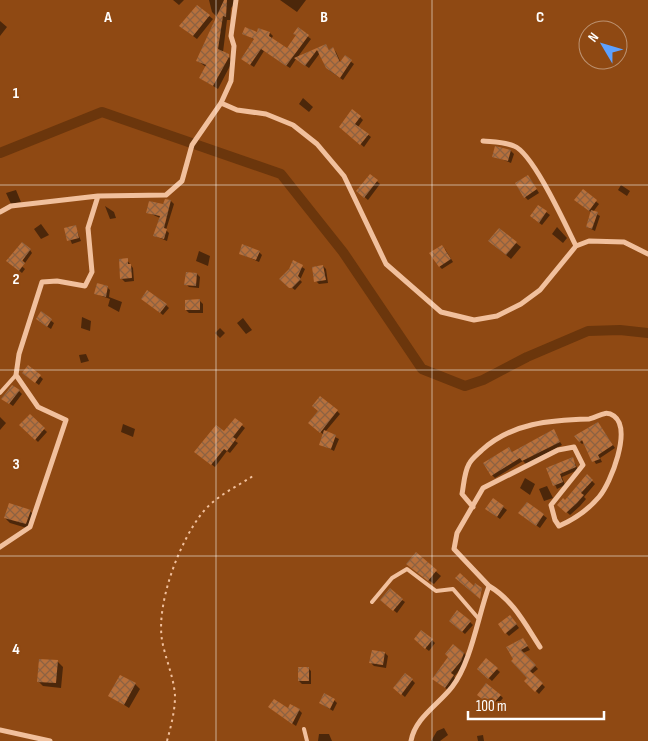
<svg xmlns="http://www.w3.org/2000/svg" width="648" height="741" font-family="'Sofia Sans Condensed',sans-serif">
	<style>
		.shadow { fill: #0007 }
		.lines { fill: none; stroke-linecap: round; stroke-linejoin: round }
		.canal { stroke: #6b360c; stroke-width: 10 }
		.building { fill: url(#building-cross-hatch) }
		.path { stroke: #f1c09d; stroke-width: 2; stroke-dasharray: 2.5 4; stroke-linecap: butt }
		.service { stroke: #f1c09d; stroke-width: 4 }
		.minor { stroke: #f1c09d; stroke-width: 5 }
		.grid { fill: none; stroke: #fff; stroke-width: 1; stroke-opacity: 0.55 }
		.grid-label { font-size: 16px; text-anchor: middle; font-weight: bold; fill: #fff; stroke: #8f4913; stroke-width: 4; stroke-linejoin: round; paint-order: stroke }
	</style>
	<defs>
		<pattern id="building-cross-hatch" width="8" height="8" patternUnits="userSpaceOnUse" patternTransform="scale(1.25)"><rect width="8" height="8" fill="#b8703b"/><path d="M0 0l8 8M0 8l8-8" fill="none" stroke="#8d6242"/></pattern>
	</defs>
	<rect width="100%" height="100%" fill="#8f4913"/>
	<path class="shadow" d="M173,0H184L179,5Z
		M209,0H236V2L231,8L230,20H227L223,52L228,55L232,62L218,89L200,78L206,67L198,61L217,17L212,12Z
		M280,0H306L297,12Z
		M209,16L213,19L197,39L185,30Z
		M0,21L7,27L0,36Z
		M298,29L311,39L297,58L325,45L330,51L333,49L336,52L341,63L345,57L354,64L343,80L330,71L320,53L309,68L296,59L290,68L264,51L254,67L246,62L255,40L244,34L270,33L273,36L271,39L287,49L297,36Z
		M303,98L313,107L309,112L299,104Z
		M360,117L363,120L358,127L371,137L364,147L343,129Z
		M496,148L511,151L514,154L511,163L494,156Z
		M371,176L380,184L368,200L361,194Z
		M531,180L539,193L528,200L525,197Z
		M621,185L630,191L627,196L618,190Z
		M16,190L21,202L11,204L6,193Z
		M583,191L599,204L593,212L600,216L595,231L587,227L592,213L579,203Z
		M171,201L174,204L166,230L169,233L167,241L155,236L160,218L147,212Z
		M105,206L114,212L116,218L110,219Z
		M538,206L550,215L542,225L534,219Z
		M41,224L49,235L41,239L34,229Z
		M75,226L81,241L72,244L66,229Z
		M557,227L567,238L563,243L552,234Z
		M516,243L521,247L511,259L495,246Z
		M445,249L453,262L442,269L439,266Z
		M30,250L32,253L25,263L16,252Z
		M199,251L210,256L208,266L196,261Z
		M259,252L262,255L259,262L240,253Z
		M11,257L25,269L22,273L10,263Z
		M127,260L133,268L134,281L125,282L122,279Z
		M294,262L305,269L300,280L302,282L295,290L283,281Z
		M323,266L326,269L328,283L319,284L316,281Z
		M197,274L200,277L199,288L189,287L186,284Z
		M107,287L110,290L109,297L122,302L119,312L108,306L110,299L96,294Z
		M145,301L166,305L169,308L163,315Z
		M200,301L203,304V313H189L186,310Z
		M41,313L54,323L51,329L40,322Z
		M82,317L91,321L90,331L81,328Z
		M243,318L252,330L246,334L237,323Z
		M220,328L225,333L220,338L215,333Z
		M86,354L89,361L81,363L79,355Z
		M29,367L43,379L39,385L27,376Z
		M19,391L22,394L13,406L6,401Z
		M337,411L340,414L325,432L339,439L334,451L321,444L324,435L310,423Z
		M30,416L47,432L38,442L21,425Z
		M0,417L6,423L0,430Z
		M235,420L245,428L235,441L238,443L230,453L227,451L215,467L199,455L225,433Z
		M123,424L135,429L133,437L121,432Z
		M600,426L615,448L600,458L602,462L596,464L584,443L582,444L580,442Z
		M553,431L562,445L526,464L523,461L495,478L492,475L509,449L513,453Z
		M573,459L578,470L562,477L565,485L557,489L547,468Z
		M587,476L595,484L584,497L586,499L580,506L570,515L559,505L565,502Z
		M525,478L535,484L530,495L520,488Z
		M547,486L553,498L544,501L539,489Z
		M493,500L507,510L500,519L490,512Z
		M527,503L547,518L540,528L523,516Z
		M30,511L35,516L30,529L10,523L5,518Z
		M416,554L441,576L434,584L413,569Z
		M402,600L405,602L397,613L385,603Z
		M513,620L519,628L509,636L506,633Z
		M470,622L473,625L465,634L453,624Z
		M523,639L530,650L523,653L538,669L532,674L545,687L539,694L526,681L529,678L513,661Z
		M432,640L435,643L429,651L418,642Z
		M385,653L388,656L386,668L374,666L371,663Z
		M464,653L467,657L464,664L454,677L456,679L448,690L433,679L450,657Z
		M40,660L58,662L63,667L61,688L43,686L38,681Z
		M486,660L500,672L492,681L479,669Z
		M308,668L311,671V684H302L299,681Z
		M412,680L415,683L405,697L398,691Z
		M135,684L140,689L129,708L110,696Z
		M500,695L503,698L495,708L481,697Z
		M334,700L337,703L333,711L320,703Z
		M273,710H299L302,713L296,726Z
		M444,728L448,735L440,741H431L437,731Z
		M319,734H329L332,741H318Z
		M483,735L484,741H478L477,736Z"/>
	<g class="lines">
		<path class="canal" d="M0,153L102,112L281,174L343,252L422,369L465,386L483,380L527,357L588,331L620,330L648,333"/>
	</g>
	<path class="building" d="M224,0H227L226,17L223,16L218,49L229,54V57L213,86L199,78L206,65L196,61Z
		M197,5L210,15L193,36L179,26Z
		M245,27L257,32L258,28L270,32L269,36L287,48L296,35L293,34L298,27L309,35L286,66L261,49L250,65L241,59L254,39L242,34Z
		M326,44L329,50L333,47L340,62L345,55L352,60L340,78L326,68L317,50L305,66L294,58Z
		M352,109L361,116L355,124L369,134L360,145L339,127Z
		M495,146L511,150L508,161L492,157Z
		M370,174L378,180L364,198L356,191Z
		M528,175L537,189L524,198L515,183Z
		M583,189L597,200L589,211L574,200Z
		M165,199L171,200L164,228L167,229L164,239L153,236L160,216L146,213L149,201L163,204Z
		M538,205L547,211L539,223L530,216Z
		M591,210L598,212L592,229L586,227Z
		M76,225L79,238L67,241L64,228Z
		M499,228L517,242L506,255L488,241Z
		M22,242L31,249L22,261L25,263L19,271L6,261Z
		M242,244L260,251L256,260L239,254Z
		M442,245L451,259L439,267L429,253Z
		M128,258V264H131L132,278L120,279L119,259Z
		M293,260L303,265L298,276L301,279L292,288H289L279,279L289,269Z
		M323,265L326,280L314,282L312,267Z
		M186,272L197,273L196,286L184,285Z
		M97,283L108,286L106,297L94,294Z
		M147,290L167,304L160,313L141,299Z
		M200,299V310H185V300Z
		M41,311L52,319L47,327L36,319Z
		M28,365L41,375L35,383L22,373Z
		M12,385L20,390L9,404L1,399Z
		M320,396L338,410L320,433L308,423L318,411L312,406Z
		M30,414L45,428L35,440L19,425Z
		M235,418L243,424L233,437L236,439L227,451L224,449L211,465L194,452L216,425L224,431Z
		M598,422L613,445L598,455L600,459L592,462L582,440L579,442L574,436Z
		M554,429L560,442L522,461L520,458L491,476L483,463L509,447L512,452Z
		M324,430L336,435L331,449L319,445Z
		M573,457L576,467L560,474L563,482L553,486L546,468Z
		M587,474L593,480L581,493L584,495L577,503L566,513L557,505L563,498L565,500Z
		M493,498L504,506L497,517L485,509Z
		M527,502L544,514L536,526L518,513Z
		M9,503L31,510L26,524L4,518Z
		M416,552L437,570L428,581L406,564Z
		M460,573L474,586L475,583L482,588L480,599L455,578Z
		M390,588L403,599L393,611L380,600Z
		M457,610L471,621L462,632L449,621Z
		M510,615L517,624L505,634L498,624Z
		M421,630L433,639L425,649L414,639Z
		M523,638L528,646L521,650L536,665L530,671L543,683L535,692L524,681L527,678L511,661L513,659L506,647Z
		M453,644L464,653L461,661L451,673L454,675L445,688L432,679L448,657L445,654Z
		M372,650L385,652L383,665L369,663Z
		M486,658L498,668L488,679L477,669Z
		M39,659L58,660L56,683L37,682Z
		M298,667H309V681H298Z
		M405,673L413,679L401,695L393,688Z
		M120,675L136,683L124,705L108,696Z
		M486,683L501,695L491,706L477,695Z
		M324,693L335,699L330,709L319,703Z
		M274,699L288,708L290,704L300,709L292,724L268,707Z"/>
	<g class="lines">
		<path class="path" d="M167,741C171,726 175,711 175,696C174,677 165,658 162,640C156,603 180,540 203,512C216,496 236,487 253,476"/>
		<path class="service" d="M0,393L16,375
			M372,602L392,578L407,569L436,591L453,589L478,618
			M304,729L307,741"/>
		<path class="minor" d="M221,103L237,110L266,114L293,125L317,144L344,176L386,264L441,312L474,320L497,316L521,304L540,290L576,246L589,241L624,242L648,254
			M483,141C492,142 505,142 514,146C533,153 566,226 576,246
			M0,212L11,206L98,196
			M0,547L30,527L66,420L38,407L16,375L19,354L42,282L57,281L85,286L92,272L88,228L98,196L166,195L182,181L192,145L221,103L231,81L234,46L231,36L236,0
			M489,586C513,600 525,624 540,647
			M0,730L50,741
			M411,741C415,718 438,705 452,687C471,663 478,616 489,586L454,549L457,533L483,488L558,450L574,447L583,465L551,505L555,520L559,526C575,519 588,510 599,497C611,483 632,429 614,416C604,409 598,418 589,419C550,420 512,423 482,450C478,454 472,458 469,464C464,473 464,484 462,494L473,507"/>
	</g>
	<path class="grid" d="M216,0V741M432,0V741M0,185H648M0,370H648M0,556H648"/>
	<g class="grid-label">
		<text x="108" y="22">A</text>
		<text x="324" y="22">B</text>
		<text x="540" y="22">C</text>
		<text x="16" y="98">1</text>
		<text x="16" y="284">2</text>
		<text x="16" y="469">3</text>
		<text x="16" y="654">4</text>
	</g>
	<g transform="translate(603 45) rotate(308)"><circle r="24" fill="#8f4913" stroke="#bc9271"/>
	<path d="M0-4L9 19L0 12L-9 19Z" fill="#5da1ff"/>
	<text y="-8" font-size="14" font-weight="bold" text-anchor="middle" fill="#ffffff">N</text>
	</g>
	<path d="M468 711v8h136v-8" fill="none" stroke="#ffffff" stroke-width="2.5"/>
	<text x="476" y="711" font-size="15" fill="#ffffff" stroke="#8f4913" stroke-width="4" paint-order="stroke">100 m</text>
</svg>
